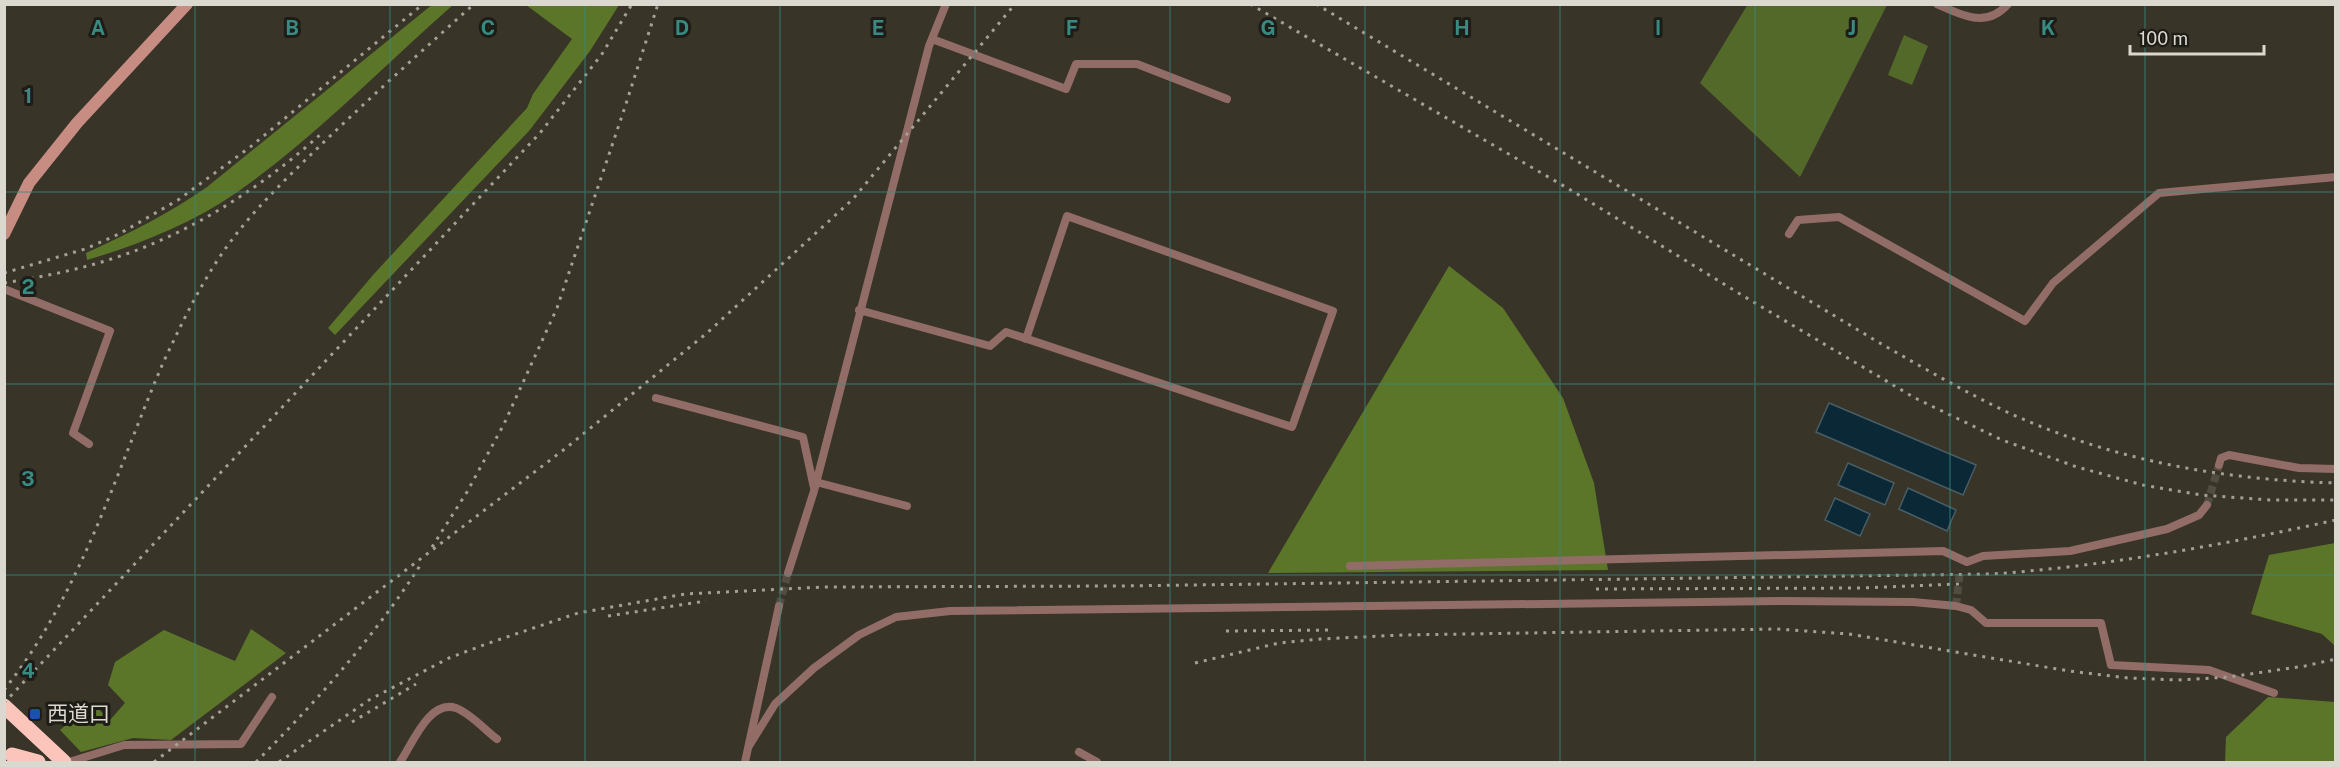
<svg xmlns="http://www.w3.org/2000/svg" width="2340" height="767" font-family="'Public Sans','Noto Sans SC',sans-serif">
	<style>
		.green { fill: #52692a }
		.forest { fill: #5b7629 }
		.water { fill: #0b2836; stroke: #495d64; stroke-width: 1.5 }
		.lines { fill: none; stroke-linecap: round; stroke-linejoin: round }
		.street-tunnel { stroke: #514d41; stroke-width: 8; stroke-dasharray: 8 4; stroke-linecap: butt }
		.street { stroke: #926d67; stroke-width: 8 }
		.secondary { stroke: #c78c82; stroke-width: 12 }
		.highway { stroke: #fcc5bb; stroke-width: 15 }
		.rail { stroke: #a4a096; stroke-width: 3; stroke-dasharray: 3 6; stroke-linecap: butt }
		.grid { fill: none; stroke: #388a82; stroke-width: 1.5; stroke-opacity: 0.55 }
		.transit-dot { fill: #1a4fb4; stroke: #1e1c16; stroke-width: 2 }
		.labels { text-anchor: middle; stroke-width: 6; stroke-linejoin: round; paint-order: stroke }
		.poi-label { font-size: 21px; fill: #dbd8d0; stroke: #1e1c16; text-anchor: start }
		.grid-label { font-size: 20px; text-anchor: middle; font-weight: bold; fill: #388a82; stroke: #1e1c16; stroke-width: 6; stroke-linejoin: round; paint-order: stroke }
	</style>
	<rect width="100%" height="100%" fill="#393428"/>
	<path class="green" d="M1748,4L1887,5L1800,177L1700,83Z
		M1904,35L1928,46L1912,85L1888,75Z"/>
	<path class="forest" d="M433,4L453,5C381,68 315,138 236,193C191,224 138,245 87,260L86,253C130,233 168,214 207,187Z
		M526,5H619L590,51L529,131L335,335L328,328L373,275L527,108L533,94L572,39Z
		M1449,266L1503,308L1563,398L1594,483L1608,570L1268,573Z
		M2335,543V646L2322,634L2251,614L2269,555Z
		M251,629L286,653L171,740L133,738L81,752L60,730L92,703L110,720L125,703L108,685L115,662L164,630L235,661Z
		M2268,697L2335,702V762H2225L2226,737Z"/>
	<path class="water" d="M1829,403L1976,465L1963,495L1816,432Z
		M1848,463L1894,483L1885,505L1838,485Z
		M1908,488L1956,510L1947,531L1899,509Z
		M1835,498L1870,514L1860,536L1825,520Z"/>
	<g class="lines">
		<path class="street-tunnel" d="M2207,505L2219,465
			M779,606L788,573
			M1956,606L1960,570"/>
		<path class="street" d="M1937,4C1962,15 1986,29 2008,4
			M932,39L1066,89L1076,64H1137L1227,99
			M1789,234L1798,220L1839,217L2025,321L2053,283L2159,193L2336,177
			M4,289L110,331L73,433L89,444
			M859,310L990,346L1006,332L1292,427L1333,311L1067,216L1026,339
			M656,398L803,437L814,488
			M2219,465L2221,458L2229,455L2299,468L2336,469
			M816,482L907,506
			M1350,566L1943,551L1967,562L1983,556L2070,551L2167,529L2199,515L2207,505
			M788,573L814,491L929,46L946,4
			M749,746L775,704L814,668L859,635L896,617L950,611L1785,601L1913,602L1956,606L1971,610L1986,623H2101L2111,665L2209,670L2274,693
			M1079,752L1097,762
			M69,762L124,745L241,744L272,697
			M400,762C412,745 429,699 456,708C470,713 485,730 497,739
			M745,762L779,606"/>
		<path class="secondary" d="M4,234L29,183L77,123L187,4"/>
		<path class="highway" d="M4,706L64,762
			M12,755L38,762"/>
		<path class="rail" d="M1250,4L1569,189L1745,297L1915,398L2002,440L2077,467L2143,485L2201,495L2270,500H2336
			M1316,4L1878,342C1920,366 1963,391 2007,412C2111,460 2222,480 2336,483
			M4,273L85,249L119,234L178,200L249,148L423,4
			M4,283C47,276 88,268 129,253C199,228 267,183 322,133
			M432,547L467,492L504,424L557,308L623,113L658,4
			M1596,589L1860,588L1959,584
			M608,616L706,601
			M1226,631L1334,630
			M1195,663L1279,643L1320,639L1402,635L1777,629L1849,634L2069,671L2128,678L2178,680L2229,677L2305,666L2336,659
			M4,690C81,593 115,475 163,363C180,327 197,291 219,258C248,214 288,177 326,140C374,94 424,49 474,4
			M4,703L540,133L602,54L632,4
			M352,722L416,684
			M154,762L566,448L707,333L853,199L1015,4
			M256,762C316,702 375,636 421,564
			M279,762L369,700L449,658L489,643L578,613L685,594L824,587L1121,586L1992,574C2108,566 2222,545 2336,520"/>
	</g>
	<path class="grid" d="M195,4V762M390,4V762M585,4V762M780,4V762M975,4V762M1170,4V762M1365,4V762M1560,4V762M1755,4V762M1950,4V762M2145,4V762M4,192H2336M4,384H2336M4,575H2336"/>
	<rect class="transit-dot" x="29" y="708" width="12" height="12" rx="3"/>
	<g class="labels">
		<g class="poi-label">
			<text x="47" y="721">西道口</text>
		</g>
	</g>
	<g class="grid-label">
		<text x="98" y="35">A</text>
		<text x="292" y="35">B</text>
		<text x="488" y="35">C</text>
		<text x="682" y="35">D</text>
		<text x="878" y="35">E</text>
		<text x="1072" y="35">F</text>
		<text x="1268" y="35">G</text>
		<text x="1462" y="35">H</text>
		<text x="1658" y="35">I</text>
		<text x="1852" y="35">J</text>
		<text x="2048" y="35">K</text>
		<text x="28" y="103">1</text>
		<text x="28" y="294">2</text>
		<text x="28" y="486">3</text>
		<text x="28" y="678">4</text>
	</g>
	<rect width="2340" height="767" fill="none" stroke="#dbd8d0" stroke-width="12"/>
	<path d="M2130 45v9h134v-9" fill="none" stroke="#dbd8d0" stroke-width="3"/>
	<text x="2139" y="45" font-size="18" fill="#dbd8d0" stroke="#1e1c16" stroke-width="4.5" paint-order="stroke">100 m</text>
</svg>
